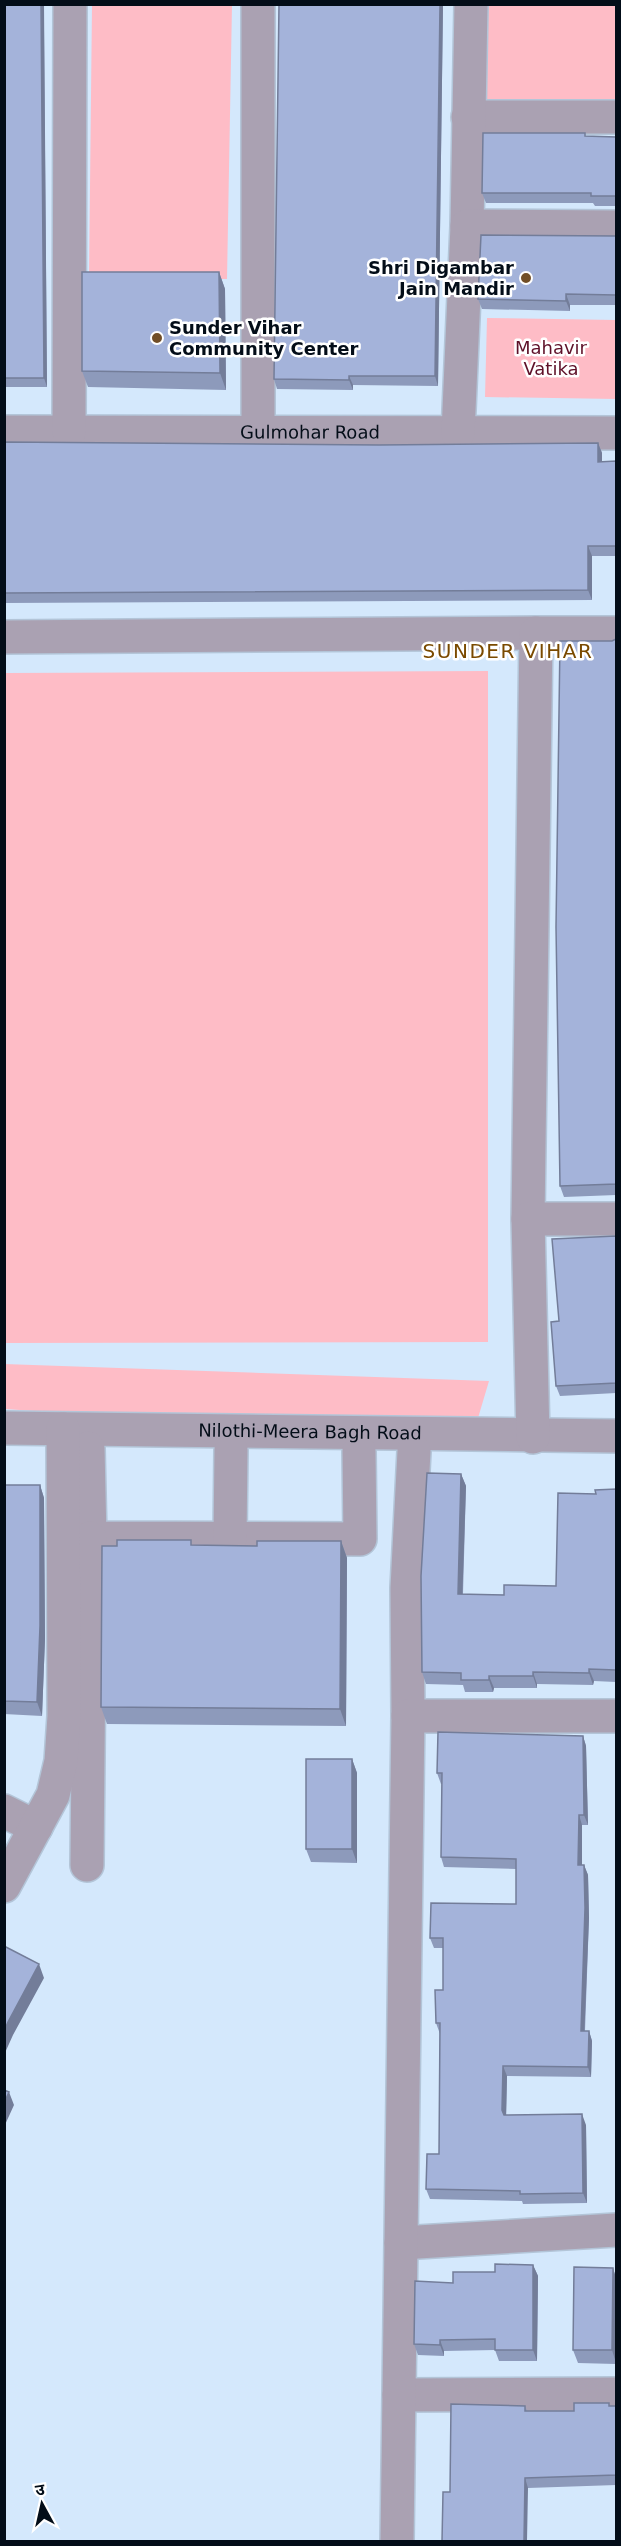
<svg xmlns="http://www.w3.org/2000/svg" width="621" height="2546" font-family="'DejaVu Sans','Noto Sans Devanagari',sans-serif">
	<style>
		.green { fill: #febcc6 }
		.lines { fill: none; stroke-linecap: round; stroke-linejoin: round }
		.minor-casing { stroke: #b3c5d8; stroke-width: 36 }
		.minor { stroke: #aaa1b2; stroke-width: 33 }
		.wall { fill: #8d9abb }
		.shaded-wall { fill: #737d99 }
		.building { fill: #a4b3da; stroke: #737d99; stroke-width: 1.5 }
		.poi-dot { fill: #714e27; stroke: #fff; stroke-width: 2 }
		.labels { text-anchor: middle; stroke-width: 5; stroke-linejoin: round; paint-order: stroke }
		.poi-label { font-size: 18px; font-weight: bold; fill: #030d18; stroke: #fff; text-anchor: end }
		.park-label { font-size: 18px; fill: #5e1028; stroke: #fff }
		.street-label { font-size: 18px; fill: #030d18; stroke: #fff }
		.neighbourhood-label { font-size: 20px; letter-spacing: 1.5px; fill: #7a4a00; stroke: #fff }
	</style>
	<rect width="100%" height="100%" fill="#d4e8fc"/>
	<path class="green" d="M92,5H232L227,279L89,280Z
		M486,5H616V116L485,117Z
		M487,318L616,320V399L485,397Z
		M488,671V1342L5,1343V673Z
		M4,1364L489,1381L478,1418L80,1414L5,1409Z"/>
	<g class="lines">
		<defs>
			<g id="minor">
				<path d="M258,4V432"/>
				<path d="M468,117H616"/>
				<path d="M467,226L471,4"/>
				<path id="s1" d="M4,432L616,433"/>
				<path d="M69,432L70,4"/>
				<path d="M458,433L467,226L616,227"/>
				<path d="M4,637L536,633"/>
				<path d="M528,1219L536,633H616"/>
				<path id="s2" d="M4,1428L616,1436"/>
				<path d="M533,1437L528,1219H616"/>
				<path d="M88,1448L90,1538L360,1539L359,1451"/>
				<path d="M230,1539L231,1450"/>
				<path d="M408,1716L407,1588L414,1451"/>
				<path d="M4,1811L36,1827"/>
				<path d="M87,1865L90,1538"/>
				<path d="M4,1886L53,1795L61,1761L64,1716L63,1429"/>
				<path d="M401,2243L616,2230"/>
				<path d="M399,2395L616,2394"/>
				<path d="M397,2542L408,1716H616"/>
			</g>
		</defs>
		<use href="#minor" class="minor-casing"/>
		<use href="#minor" class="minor"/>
	</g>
	<path class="wall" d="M4,4L44,30L47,387H4Z
		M443,4L438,386L353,385V390L277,389L274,379Z
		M587,136L616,137V206H595L593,203H486L482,193Z
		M616,236V305H570V311L482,309L478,299Z
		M219,272L225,289L226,390L88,387L82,371Z
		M4,442L379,445L598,443L602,453V462L616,461V556H592V600L4,603Z
		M616,639V1195L564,1197L560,1186L612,641Z
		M616,1236V1393L560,1396L556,1386L559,1321Z
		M461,1474L466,1486L463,1594L504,1595L556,1586L596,1494L616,1489V1682L594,1681L593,1685L537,1684V1688H494L493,1692H465L463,1685L426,1684L422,1672Z
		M4,1485H40L44,1498L45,1639L42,1716L4,1714Z
		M341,1541L347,1558L346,1726L107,1724L101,1707L193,1545L257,1546Z
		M583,1736L586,1746L588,1825H582V1865H584L588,1875L589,1918L585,2031H589L592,2041L591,2077L507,2076L506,2115L586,2125L587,2203L523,2204L522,2201L430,2199L426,2189L439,2154L440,2034L436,2023L443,1990V1948H434L430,1938L516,1904V1869L444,1867L441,1857L442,1784H441L437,1773Z
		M352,1759L357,1773V1863L311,1862L306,1849Z
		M533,2265L538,2276L537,2361H499L495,2350L444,2351V2356L418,2355L414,2344L453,2283L495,2272Z
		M613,2268L616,2278V2364L578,2363L573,2350Z
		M525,2406L527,2411H574L610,2406H616V2485L528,2488L450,2492Z"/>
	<path class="shaded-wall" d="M41,4H44L47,387L44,378Z
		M440,4H443L438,386L435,376Z
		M219,272L225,289L226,390L220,373Z
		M566,294L570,305V311L566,301Z
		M349,376L353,385V390L349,380Z
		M598,443L602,453V472L598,462Z
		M588,546L592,556V600L588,590Z
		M461,1474L466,1486L462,1606L458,1594Z
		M40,1485L44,1498L45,1639L42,1716L37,1702Z
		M341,1541L347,1558L346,1726L340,1709Z
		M589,1669L594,1681L593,1685L589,1673Z
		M533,1672L537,1684V1688L533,1676Z
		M489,1676L494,1688L493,1692L489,1680Z
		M583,1736L586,1746L588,1825L584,1815Z
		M352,1759L357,1773V1863L352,1849Z
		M579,1815L582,1825V1875L578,1865Z
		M584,1865L588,1875L589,1918L584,2041L581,2031Z
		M39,1964L44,1978L13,2035L4,2055V2031L8,2022Z
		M589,2031L592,2041L591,2077L588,2067Z
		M503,2066L507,2076L506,2121L502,2110Z
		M9,2092L14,2105L4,2127V2103Z
		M582,2114L586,2125L587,2203L583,2193Z
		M533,2265L538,2276L537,2361L533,2350Z
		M613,2268L616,2278V2363L612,2350Z
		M440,2340L444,2351V2356L440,2345Z
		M525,2478L528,2488L527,2541H524Z"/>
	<path class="building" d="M4,4H41L44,378H4Z
		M279,4H440L435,376H349V380L274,379Z
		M483,133H585V136L616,137V196H591V193H482Z
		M481,235L616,236V295L566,294V301L478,299Z
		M82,272H219L220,373L82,371Z
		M4,442L379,445L598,443V462L616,461V546H588V590L4,593Z
		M616,639V1184L560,1186L556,927L560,641H612Z
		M616,1236V1383L556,1386L551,1322L559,1321L552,1239Z
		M427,1473L461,1474L458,1594L504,1595V1585L556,1586L558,1493L596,1494L595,1490L616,1489V1670L589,1669V1673L533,1672V1676H489V1680H461V1673L422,1672L421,1576Z
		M4,1485H40V1626L37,1702L4,1701Z
		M117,1540H191V1545L257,1546V1541H341L340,1709L101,1707L102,1546H117Z
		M438,1732L583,1736L584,1815H579L578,1865H584L585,1908L581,2031H589L588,2067L503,2066L502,2110L504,2115L582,2114L583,2193L520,2194V2191L426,2189L427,2154H439L440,2023H436L435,1990H443V1938H430L431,1903L516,1904V1859L441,1857L442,1773H437Z
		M306,1759H352V1849H306Z
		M4,1946L39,1964L8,2022L4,2031Z
		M4,2090L9,2092L4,2103Z
		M495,2264L533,2265V2350H495V2339L440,2340V2345L414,2344L415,2281L453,2283V2272H495Z
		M574,2267L613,2268L612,2350H573Z
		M574,2403H609V2406H616V2475L525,2478L524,2541H442L443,2492H450L451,2404L525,2406V2411H574Z"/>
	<g class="poi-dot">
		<circle cx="526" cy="278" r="6"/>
		<circle cx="157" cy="338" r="6"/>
	</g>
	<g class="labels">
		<g class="poi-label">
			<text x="514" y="274">Shri Digambar<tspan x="514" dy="21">Jain Mandir</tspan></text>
			<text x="169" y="334" text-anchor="start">Sunder Vihar<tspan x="169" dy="21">Community Center</tspan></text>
		</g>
		<g class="park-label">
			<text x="551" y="354">Mahavir<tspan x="551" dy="21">Vatika</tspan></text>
		</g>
		<g class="street-label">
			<text dy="6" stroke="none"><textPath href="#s1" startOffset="306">Gulmohar Road</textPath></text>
			<text dy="6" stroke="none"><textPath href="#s2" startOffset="306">Nilothi-Meera Bagh Road</textPath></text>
		</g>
		<g class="neighbourhood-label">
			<text x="508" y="658">SUNDER VIHAR</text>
		</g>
	</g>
	<rect width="621" height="2546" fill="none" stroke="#030d18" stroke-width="12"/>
	<g transform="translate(42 2504) rotate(352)" stroke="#ffffff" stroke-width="4.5" paint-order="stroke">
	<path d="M0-4.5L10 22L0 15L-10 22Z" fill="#030d18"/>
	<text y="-9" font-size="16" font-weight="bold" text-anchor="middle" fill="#030d18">उ</text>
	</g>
</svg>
